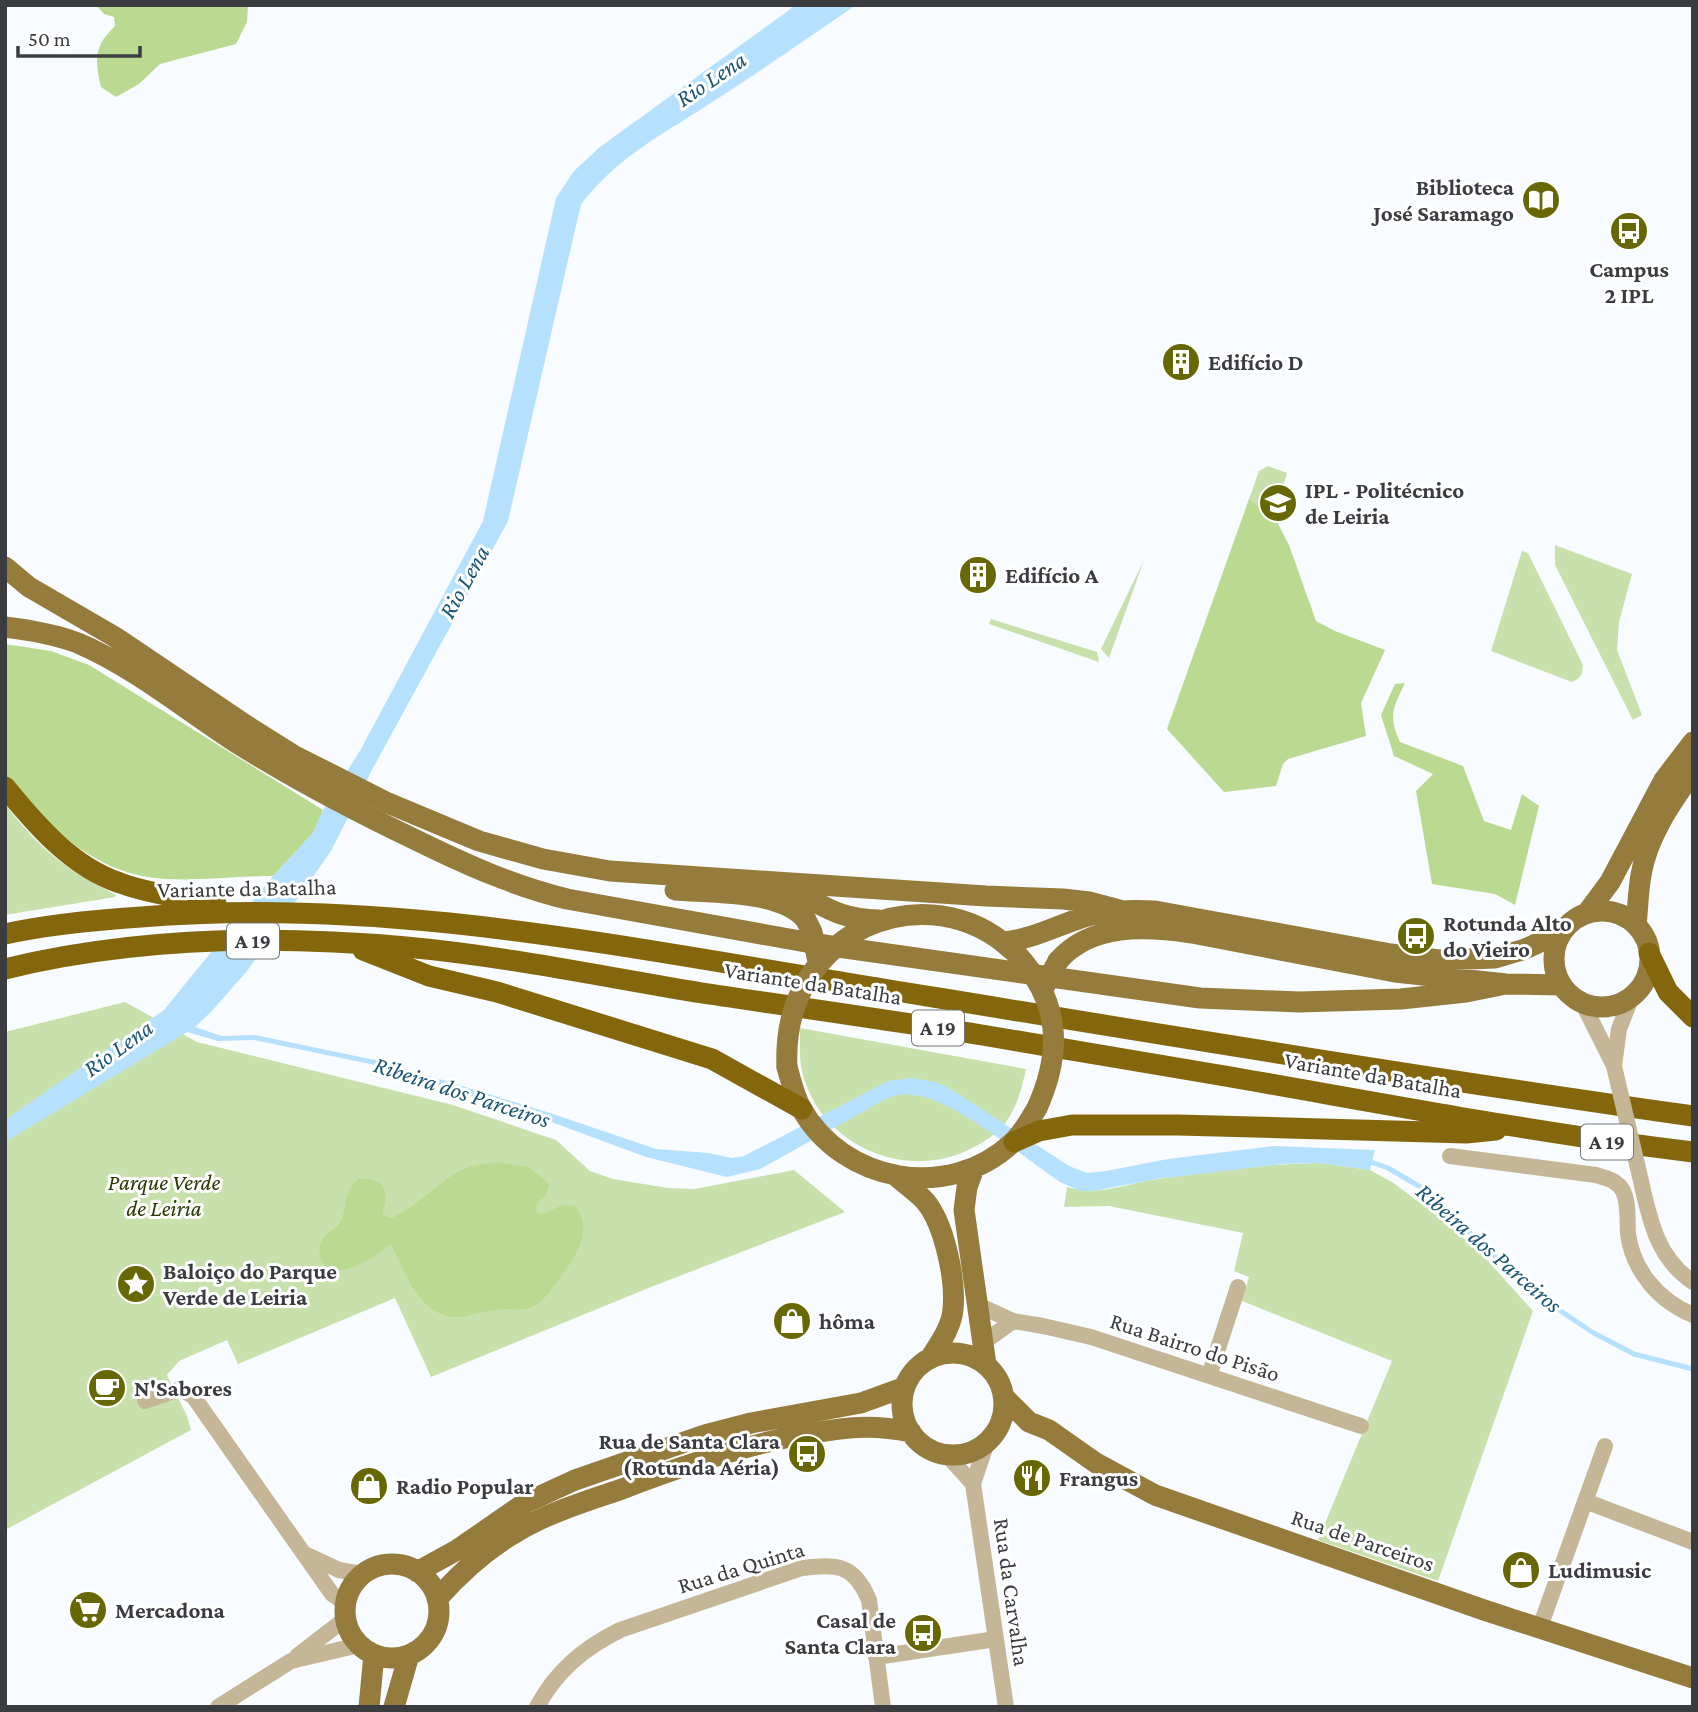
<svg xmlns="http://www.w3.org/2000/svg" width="1698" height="1712" font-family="'Crimson Pro',serif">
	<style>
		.green { fill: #c8e0ac }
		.forest { fill: #b9da90 }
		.water { fill: #b5e1ff }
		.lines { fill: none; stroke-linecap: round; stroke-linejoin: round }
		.stream { stroke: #b5e1ff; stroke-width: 5 }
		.minor { stroke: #c4b696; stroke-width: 16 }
		.major { stroke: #957c3c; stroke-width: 21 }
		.highway { stroke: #84670d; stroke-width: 21 }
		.minor-bridge { stroke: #c4b696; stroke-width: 16 }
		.major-bridge { stroke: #957c3c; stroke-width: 21 }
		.labels { text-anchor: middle; stroke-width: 6; stroke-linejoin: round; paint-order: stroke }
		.shield { fill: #fff; stroke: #757679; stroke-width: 2 }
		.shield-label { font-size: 21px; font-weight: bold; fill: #3a3c40 }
		.poi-label { font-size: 23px; font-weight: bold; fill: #3a3c40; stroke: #fff; text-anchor: start }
		.street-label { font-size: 23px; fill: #3a3c40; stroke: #fff }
		.park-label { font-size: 23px; font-style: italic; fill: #283b04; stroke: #fff }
		.water-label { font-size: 24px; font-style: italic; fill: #1a5475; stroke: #fff }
	</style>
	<rect width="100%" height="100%" fill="#f8fbff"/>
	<path class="green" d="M1268,466L1287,473L1274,516L1249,499L1259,471Z
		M1555,545L1632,574L1619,622L1617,650L1642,715L1633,720L1555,565Z
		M1522,551L1528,553L1583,665C1582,675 1581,678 1572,682L1491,651Z
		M1144,560L1109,658L1101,649Z
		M991,619L1097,652L1099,662L989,624Z
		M5,804C41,851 64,868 116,895L115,897L5,915Z
		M125,1002L197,1042L453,1105L556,1140L590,1171L613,1179L668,1188L695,1189L794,1170L845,1212L651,1287L431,1377L395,1298L238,1364L227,1340L179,1361L167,1375L187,1416L191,1430L5,1530V1032Z
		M800,1028L1026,1069C1022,1087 1018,1104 1008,1119C999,1134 981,1144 966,1151C901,1181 818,1142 802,1071C799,1057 800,1042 800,1028Z
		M1320,1163L1370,1170L1392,1182L1447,1223L1487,1260L1533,1311L1438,1581L1318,1540L1392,1361L1242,1301L1249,1277L1234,1271L1243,1233L1109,1206L1064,1207L1067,1187C1098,1197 1127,1183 1158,1179C1211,1170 1266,1164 1320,1163Z"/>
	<path class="forest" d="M96,5H248L247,22L236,44L160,64L139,84L116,97L101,87C95,60 93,47 115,26L114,17L104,14Z
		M1249,499L1274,516L1289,545L1316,621L1335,631L1385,650L1361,703L1366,736L1288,759L1283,764L1276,786L1224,792L1167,729Z
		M5,644L51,651L89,665L323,810L313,833L273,876C238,876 201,881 166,879C94,875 52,827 5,780Z
		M1405,683C1393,708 1388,716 1400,742L1463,766L1484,821L1511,830L1522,794L1539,806L1515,905L1495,894L1432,884L1416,791L1433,774L1394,756L1381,715L1395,684Z
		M498,1162L529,1167L549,1184L546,1196L537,1203L536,1211L540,1215L563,1205L575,1206C596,1231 572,1262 556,1283C551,1290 543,1302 534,1306C523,1311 515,1309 503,1309C479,1310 457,1325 435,1311C411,1295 403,1268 391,1244C373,1257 350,1275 327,1269C318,1258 316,1246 327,1234C332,1228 339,1228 342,1219C348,1202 342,1195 358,1179C386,1178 390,1190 382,1215L392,1218C417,1206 436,1184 460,1171C472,1165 486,1164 498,1162Z"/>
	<path class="water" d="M796,5H856C805,40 755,75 703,108C653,140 619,157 581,204L508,521L373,768L331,851L247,971L211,1012L195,1027L222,1036L255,1035L384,1062L550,1113L656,1149L708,1153L732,1158L744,1156L888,1081L910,1078L935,1082L949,1088L1069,1166L1087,1173L1106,1171L1168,1159L1275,1146L1375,1150L1370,1170L1320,1163L1283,1164L1156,1179L1094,1191H1080L1060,1182C1026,1159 952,1098 914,1095C902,1093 892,1096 882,1101L760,1169L727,1177L646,1157L546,1120L380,1066L254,1040L218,1041L187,1032L5,1142V1120L164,1010L273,876L313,833L323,810L361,749L483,521L556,198L574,171L600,147Z"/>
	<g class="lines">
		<path class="stream" d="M1365,1160L1388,1168L1424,1189L1531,1291L1592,1332L1634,1354L1693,1369"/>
		<path class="minor" d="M1582,1002L1614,1066
			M1614,1066L1619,1029L1632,996
			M1450,1156L1596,1175C1606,1178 1617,1180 1623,1191C1629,1203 1627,1220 1628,1234C1633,1271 1659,1301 1693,1315
			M1637,1164C1648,1208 1652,1255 1693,1282
			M978,1305L1013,1321L1043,1326L1091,1337L1361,1426
			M984,1342L1013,1321
			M1209,1376L1238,1287
			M145,1401L180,1389L193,1396L332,1594L345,1603
			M987,1442L973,1484L1006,1707
			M946,1454L973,1484
			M1585,1501L1693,1542
			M307,1555L339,1570L362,1574
			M1540,1627L1605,1446
			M297,1656L345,1619
			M876,1657L996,1639
			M218,1707L291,1661L359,1645
			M537,1707C556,1671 584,1648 620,1630L802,1568C837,1564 854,1564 869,1600L883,1707"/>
		<path class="major" d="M5,567L29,587L115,637L247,726L293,755L388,803L479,841L543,859L610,871L986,896L1063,899L1089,902L1119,910
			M5,627C30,630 54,634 78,643C136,668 187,711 240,745C298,781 357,812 418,841C467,865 514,886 567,899L817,944L1200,998L1299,1002L1401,999L1466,992L1506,984
			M784,887C823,903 833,919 879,920
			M675,890C711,893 783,890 806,920
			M1554 959a48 48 0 1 1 96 0a48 48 0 1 1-96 0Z
			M1587,913L1610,882L1664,780L1693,742
			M1636,925C1638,908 1638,892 1641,875C1647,837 1671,803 1693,772
			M863,928C914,904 972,912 1013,951
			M1004,942C1033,939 1056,926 1084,917C1108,910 1131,910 1155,911L1391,954L1439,960L1495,958L1525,949L1562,932
			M1058,961C1091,923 1146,926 1192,933L1395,972L1506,984L1562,985
			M787,1067C791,1081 794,1095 801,1108C843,1183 949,1202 1012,1143C1023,1133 1030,1120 1037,1108
			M974,1168L967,1187L964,1210L986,1365
			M896,1176C905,1184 917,1192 925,1201C944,1223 956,1279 953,1309C952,1326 940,1343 931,1357
			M902 1404a51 51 0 1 1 102 0a51 51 0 1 1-102 0Z
			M1003,1396L1029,1422L1049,1430L1096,1463L1155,1495L1484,1610L1693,1678
			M345 1611a47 47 0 1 1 94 0a47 47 0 1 1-94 0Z
			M417,1572L457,1550L525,1503L575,1480L705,1435L751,1423L861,1403L905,1387
			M437,1599C461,1572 486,1549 518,1531C550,1512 587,1501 622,1489C681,1466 738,1447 800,1435C842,1428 868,1423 911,1432
			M369,1707L374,1654
			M394,1707L409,1655"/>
		<path class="highway" d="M5,787C36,825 72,867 120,883C150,894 185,898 216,904
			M5,934C50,924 96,920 141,917C380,897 612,945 847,983C1128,1029 1410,1076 1693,1116
			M363,950L429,976L497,992L712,1059L802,1109
			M1649,953L1668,992L1693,1017
			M5,969C135,937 273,935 406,947C505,956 604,977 702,993C796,1007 889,1020 982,1035C1061,1048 1140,1062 1219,1075C1376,1102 1534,1133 1693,1152
			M1014,1142L1039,1131L1072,1125H1178L1466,1133L1496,1130"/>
		<path class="minor-bridge" d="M1614,1066L1637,1164"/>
		<path class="major-bridge" d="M806,920L812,932L818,962
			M1016,953C1060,1001 1063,1050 1037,1108
			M1043,989L1058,961
			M787,1067C784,1006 810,958 863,928"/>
	</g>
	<defs>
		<symbol id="library-disc" viewBox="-11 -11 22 22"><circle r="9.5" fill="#676803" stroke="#fff"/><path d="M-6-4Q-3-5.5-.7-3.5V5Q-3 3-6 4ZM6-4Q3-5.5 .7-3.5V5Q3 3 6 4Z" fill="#fff"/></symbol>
		<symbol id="bus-disc" viewBox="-11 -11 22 22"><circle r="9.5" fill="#676803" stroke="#fff"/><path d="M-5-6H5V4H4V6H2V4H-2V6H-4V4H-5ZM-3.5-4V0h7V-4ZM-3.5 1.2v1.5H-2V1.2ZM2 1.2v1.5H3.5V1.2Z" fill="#fff"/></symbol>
		<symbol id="building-disc" viewBox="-11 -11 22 22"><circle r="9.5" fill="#676803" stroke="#fff"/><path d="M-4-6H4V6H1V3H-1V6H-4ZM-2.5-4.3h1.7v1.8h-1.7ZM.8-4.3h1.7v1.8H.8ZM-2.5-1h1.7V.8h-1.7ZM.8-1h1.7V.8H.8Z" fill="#fff"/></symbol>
		<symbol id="university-disc" viewBox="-11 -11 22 22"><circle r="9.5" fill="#676803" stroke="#fff"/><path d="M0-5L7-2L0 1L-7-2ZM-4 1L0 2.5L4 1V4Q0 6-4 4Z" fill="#fff"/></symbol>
		<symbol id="sight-disc" viewBox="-11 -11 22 22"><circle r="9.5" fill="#676803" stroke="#fff"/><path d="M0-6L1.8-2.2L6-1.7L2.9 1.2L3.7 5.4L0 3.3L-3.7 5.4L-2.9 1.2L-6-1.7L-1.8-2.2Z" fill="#fff"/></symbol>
		<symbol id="shop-disc" viewBox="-11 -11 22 22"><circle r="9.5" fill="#676803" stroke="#fff"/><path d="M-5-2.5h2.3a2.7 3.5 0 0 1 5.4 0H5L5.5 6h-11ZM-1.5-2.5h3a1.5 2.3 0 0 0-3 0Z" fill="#fff"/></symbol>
		<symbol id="cafe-disc" viewBox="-11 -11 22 22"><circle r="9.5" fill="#676803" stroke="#fff"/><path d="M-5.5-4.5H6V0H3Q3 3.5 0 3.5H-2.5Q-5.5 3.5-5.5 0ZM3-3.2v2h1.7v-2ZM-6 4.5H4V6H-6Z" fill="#fff"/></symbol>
		<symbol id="restaurant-disc" viewBox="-11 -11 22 22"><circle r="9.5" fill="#676803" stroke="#fff"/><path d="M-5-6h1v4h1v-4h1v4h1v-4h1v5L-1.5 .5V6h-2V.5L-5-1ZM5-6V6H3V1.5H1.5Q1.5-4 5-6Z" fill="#fff"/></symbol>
		<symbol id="supermarket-disc" viewBox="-11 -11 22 22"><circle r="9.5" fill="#676803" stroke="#fff"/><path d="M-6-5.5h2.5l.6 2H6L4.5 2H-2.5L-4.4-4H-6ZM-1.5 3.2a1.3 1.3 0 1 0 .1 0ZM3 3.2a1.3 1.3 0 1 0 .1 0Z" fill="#fff"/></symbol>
	</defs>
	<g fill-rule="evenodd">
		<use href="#library-disc" x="1519" y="178" width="44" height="44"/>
		<use href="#bus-disc" x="1607" y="209" width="44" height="44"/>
		<use href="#building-disc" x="1159" y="340" width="44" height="44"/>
		<use href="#university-disc" x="1256" y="481" width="44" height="44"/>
		<use href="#building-disc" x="956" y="553" width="44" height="44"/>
		<use href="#bus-disc" x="1394" y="914" width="44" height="44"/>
		<use href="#sight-disc" x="114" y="1262" width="44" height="44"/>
		<use href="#shop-disc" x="770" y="1299" width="44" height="44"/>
		<use href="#cafe-disc" x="85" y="1366" width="44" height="44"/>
		<use href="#bus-disc" x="785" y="1432" width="44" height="44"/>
		<use href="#restaurant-disc" x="1010" y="1456" width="44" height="44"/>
		<use href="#shop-disc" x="347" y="1464" width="44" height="44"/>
		<use href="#shop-disc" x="1499" y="1548" width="44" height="44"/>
		<use href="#supermarket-disc" x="66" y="1588" width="44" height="44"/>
		<use href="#bus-disc" x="901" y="1611" width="44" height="44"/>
	</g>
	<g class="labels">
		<g class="shield">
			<rect x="227" y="923.5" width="52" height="35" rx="5"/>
			<rect x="912" y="1010.5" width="52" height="35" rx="5"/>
			<rect x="1581" y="1124.5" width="52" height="35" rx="5"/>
		</g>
		<g class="shield-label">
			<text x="253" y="948">A 19</text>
			<text x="938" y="1035">A 19</text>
			<text x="1607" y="1149">A 19</text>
		</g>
		<g class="poi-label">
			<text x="1514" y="195" text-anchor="end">Biblioteca<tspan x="1514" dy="26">José Saramago</tspan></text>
			<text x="1629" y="277" text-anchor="middle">Campus<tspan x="1629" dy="26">2 IPL</tspan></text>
			<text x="1208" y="370">Edifício D</text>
			<text x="1305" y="498">IPL - Politécnico<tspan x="1305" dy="26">de Leiria</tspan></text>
			<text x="1005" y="583">Edifício A</text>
			<text x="1443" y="931">Rotunda Alto<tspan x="1443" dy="26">do Vieiro</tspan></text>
			<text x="163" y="1279">Baloiço do Parque<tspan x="163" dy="26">Verde de Leiria</tspan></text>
			<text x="819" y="1329">hôma</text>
			<text x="134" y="1396">N'Sabores</text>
			<text x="780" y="1449" text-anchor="end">Rua de Santa Clara<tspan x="780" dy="26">(Rotunda Aéria)</tspan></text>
			<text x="1059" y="1486">Frangus</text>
			<text x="396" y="1494">Radio Popular</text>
			<text x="1548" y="1578">Ludimusic</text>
			<text x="115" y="1618">Mercadona</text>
			<text x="896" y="1628" text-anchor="end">Casal de<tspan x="896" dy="26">Santa Clara</tspan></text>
		</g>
		<g class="street-label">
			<text transform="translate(247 888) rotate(-1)" y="8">Variante da Batalha</text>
			<text transform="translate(813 983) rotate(9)" y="8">Variante da Batalha</text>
			<text transform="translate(1373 1075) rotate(10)" y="8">Variante da Batalha</text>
			<text transform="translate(1195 1347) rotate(18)" y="8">Rua Bairro do Pisão</text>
			<text transform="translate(1363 1540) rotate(19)" y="8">Rua de Parceiros</text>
			<text transform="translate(741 1567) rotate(-17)" y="8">Rua da Quinta</text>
			<text transform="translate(1012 1592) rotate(82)" y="8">Rua da Carvalha</text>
		</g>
		<g class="park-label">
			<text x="164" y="1190">Parque Verde<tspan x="164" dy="26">de Leiria</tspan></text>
		</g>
		<g class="water-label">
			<text transform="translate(711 79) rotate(-34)" y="8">Rio Lena</text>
			<text transform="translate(464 582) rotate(-61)" y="8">Rio Lena</text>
			<text transform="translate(118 1048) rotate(-36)" y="8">Rio Lena</text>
			<text transform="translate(462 1092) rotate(18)" y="8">Ribeira dos Parceiros</text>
			<text transform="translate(1489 1248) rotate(41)" y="8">Ribeira dos Parceiros</text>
		</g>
	</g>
	<rect width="1698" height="1712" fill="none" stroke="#3a3c40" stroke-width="14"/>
	<path d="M18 46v10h122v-10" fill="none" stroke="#3a3c40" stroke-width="3.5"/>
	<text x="28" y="46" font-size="21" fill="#3a3c40" stroke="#ffffff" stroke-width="5" paint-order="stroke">50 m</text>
</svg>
